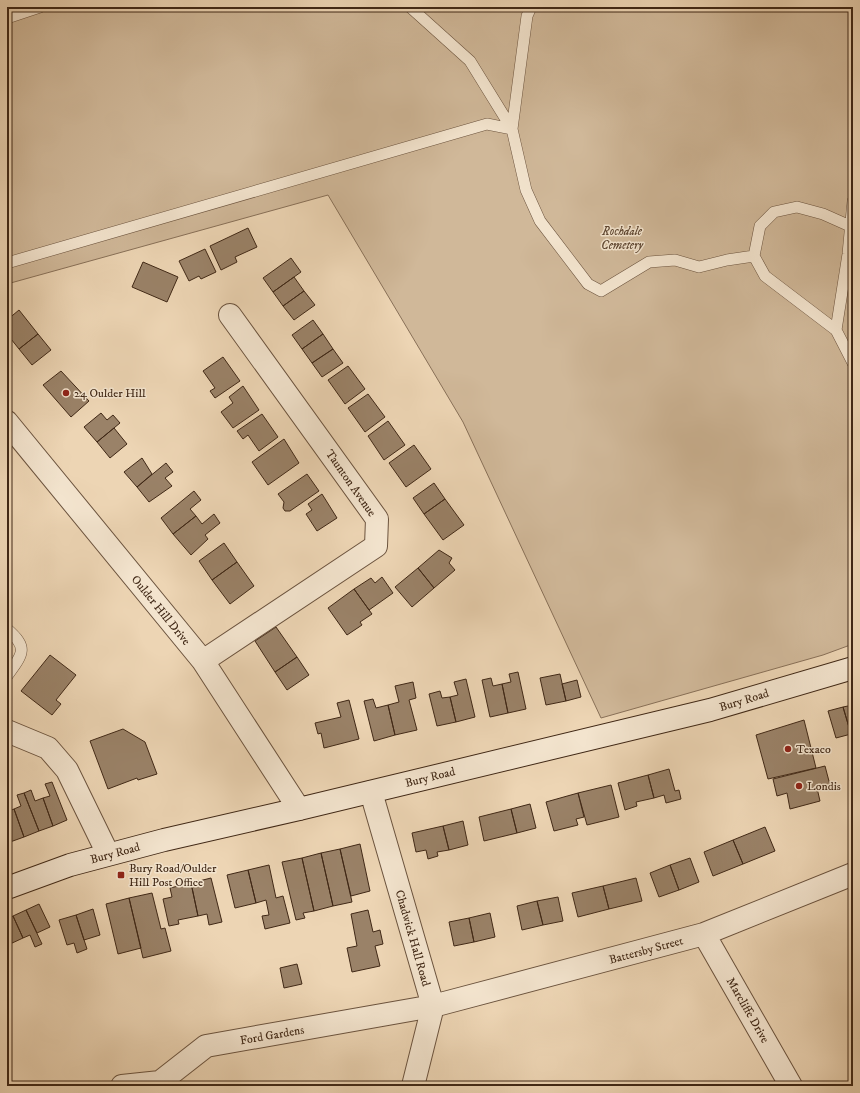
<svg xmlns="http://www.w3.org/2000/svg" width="860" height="1093" font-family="'IM FELL DW Pica',serif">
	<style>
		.green { fill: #d0b899; stroke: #887058 }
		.building { fill: #9a8268; stroke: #402816 }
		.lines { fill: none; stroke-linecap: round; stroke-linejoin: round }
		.lane-casing { stroke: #6b533e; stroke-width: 12 }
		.street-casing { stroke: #6b533e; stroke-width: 24 }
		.secondary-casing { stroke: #402816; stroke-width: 24 }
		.lane { stroke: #f3e4ce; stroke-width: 11 }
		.street { stroke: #f3e4ce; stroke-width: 22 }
		.secondary { stroke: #f3e4ce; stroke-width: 22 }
		.poi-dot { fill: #8f2418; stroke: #f3e4ce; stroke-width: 1.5 }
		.labels { text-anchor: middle; stroke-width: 3; stroke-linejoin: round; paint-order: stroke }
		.park-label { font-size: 12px; font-style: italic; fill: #5d4530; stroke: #f3e4ce }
		.poi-label { font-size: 12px; fill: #402816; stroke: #f3e4ce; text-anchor: start }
		.street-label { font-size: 12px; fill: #402816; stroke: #f3e4ce }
	</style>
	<rect width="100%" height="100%" fill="#edd5b4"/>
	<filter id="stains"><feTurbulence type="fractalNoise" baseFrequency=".005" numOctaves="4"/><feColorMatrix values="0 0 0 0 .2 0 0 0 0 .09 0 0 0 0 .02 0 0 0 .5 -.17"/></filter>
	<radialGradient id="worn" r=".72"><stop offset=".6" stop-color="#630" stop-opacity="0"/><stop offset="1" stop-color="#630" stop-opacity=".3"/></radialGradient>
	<path class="green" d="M7,7H853V644L823,655L601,718L463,422L328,195L7,284Z"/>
	<path class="building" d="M248,228L257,247L235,257L237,262L221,270L210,246Z
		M205,249L216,272L201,279L199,276L189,281L179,261Z
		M291,258L301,272L273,292L263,278Z
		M143,262L178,277L167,302L132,287Z
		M294,277L304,291L283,306L273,292Z
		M304,291L315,305L294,320L283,306Z
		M19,310L38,334L19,349L7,334V320Z
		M313,320L323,334L302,349L292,335Z
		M38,334L51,350L32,365L19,349Z
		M323,334L333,349L312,363L302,349Z
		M333,349L343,363L322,377L312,363Z
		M223,357L240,381L215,398L210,391L215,388L203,371Z
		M348,366L365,389L345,404L328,380Z
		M61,371L89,401L71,417L43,385Z
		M243,386L259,410L233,428L221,412L233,403L229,397Z
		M368,394L385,417L365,432L348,408Z
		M101,413L107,420L113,415L120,423L97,442L84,427Z
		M262,414L278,437L259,451L248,435L243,439L237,431Z
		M388,421L405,445L384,460L368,436Z
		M114,428L127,444L110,458L97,442Z
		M284,439L299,463L268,485L252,462Z
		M414,445L431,469L406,487L389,463Z
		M142,458L152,474L137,487L124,472Z
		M166,463L173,472L165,478L172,486L149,502L137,487Z
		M307,474L319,491L290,511H285L283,508L284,502L278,494Z
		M434,483L445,499L424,514L413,498Z
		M194,491L201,500L190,509L196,516L173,534L161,518Z
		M322,494L337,518L317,531L306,514L312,510L308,504Z
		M445,499L464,525L443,540L424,514Z
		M214,514L220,523L205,535L208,539L191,555L173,534L196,516L202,524Z
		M224,543L237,562L212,580L199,561Z
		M439,550L452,558L449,563L455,570L434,588L418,568Z
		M237,562L254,586L230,604L212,580Z
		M418,568L434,588L412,607L395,587Z
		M382,577L393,593L369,610L354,589L371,578L375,583Z
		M354,589L372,614L360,622L362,625L347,635L328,608Z
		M276,627L297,657L275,672L255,641Z
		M50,655L76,675L56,700L61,704L52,715L21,691Z
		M297,657L309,675L287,690L275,672Z
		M518,672L526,709L508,713L502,684L511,682L509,674Z
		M560,674L566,701L546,705L540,678Z
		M491,678L493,686L502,684L508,713L490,717L482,680Z
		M466,679L475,717L456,722L450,697L458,695L454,682Z
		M577,680L581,697L566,701L562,684Z
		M413,682L416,698L409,700L417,730L395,735L388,705L399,702L395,686Z
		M440,691L442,698L450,697L456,722L437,726L429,694Z
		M373,699L376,708L388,705L395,735L374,741L364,701Z
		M349,700L359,739L324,748L321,733L318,734L315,723L341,717L337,703Z
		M853,705V733L851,734L843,707Z
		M843,707L851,734L836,738L828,711Z
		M804,720L816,768L768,779L756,735Z
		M123,729L145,742L157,774L138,780L137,778L108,789L90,741Z
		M825,766L830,785L817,788L820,801L790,809L787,793L777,796L773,779Z
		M669,769L675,791L679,790L681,799L666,803L664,795L654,798L648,775Z
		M648,775L654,798L636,802L637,806L625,810L618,783Z
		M52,782L67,820L53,826L43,798L50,796L45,784Z
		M611,785L619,817L587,825L578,793Z
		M31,790L35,801L43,798L53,826L39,831L24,793Z
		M24,793L39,831L24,837L14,809L21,806L17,795Z
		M578,793L584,817L576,819L578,825L554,831L546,802Z
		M530,804L536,828L517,833L511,809Z
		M14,809L24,837L10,842L7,834V812Z
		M511,809L517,833L484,841L479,817Z
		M463,821L468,845L449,850L443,826Z
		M443,826L449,850L437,852L438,856L428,859L426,850L416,852L412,833Z
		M765,827L775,851L743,864L733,840Z
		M733,840L743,864L713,876L704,852Z
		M360,844L370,891L351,896L340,849Z
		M340,849L352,902L333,906L321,853Z
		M321,853L333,906L314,911L302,858Z
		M302,858L314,911L303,913L305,918L296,920L282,862Z
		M690,858L699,882L679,890L670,865Z
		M269,865L276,898L283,896L290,923L265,929L262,916L269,915L266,900L256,903L248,870Z
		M670,865L679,890L659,897L650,873Z
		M248,870L256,903L235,908L227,875Z
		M211,878L222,922L209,925L207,914L198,916L191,883Z
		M636,878L642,901L609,909L603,886Z
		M191,883L198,916L178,920L179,924L169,926L163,899L172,897L170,888Z
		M603,886L609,909L578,917L572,893Z
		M152,893L161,929L165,928L171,951L143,958L129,898Z
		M558,897L563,921L543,925L537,901Z
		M129,898L141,948L118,954L106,904Z
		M537,901L543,925L522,930L517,906Z
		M39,904L50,927L37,933L26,910Z
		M93,909L100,935L84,940L76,915Z
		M26,910L42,944L35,947L30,935L23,938L13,916Z
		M368,910L373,932L380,930L383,944L375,946L380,966L352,972L347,948L357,946L351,914Z
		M490,913L495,937L474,942L469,918Z
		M76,915L87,949L77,953L74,943L67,945L59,920Z
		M13,916L23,938L10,944L7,937V919Z
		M469,918L474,942L454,946L449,922Z
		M297,964L302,984L284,988L280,968Z"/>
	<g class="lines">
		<defs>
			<path id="lane" d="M531,7L527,16L512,129L526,190L540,221L588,284L601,291L649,262L675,260L699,267L727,260L754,256
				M7,18L40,7
				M853,201L848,254L836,330L853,363
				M7,263L487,124L512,129L470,61L410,7
				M836,330L765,276L754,256L760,226L774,212L797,207L823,214L850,226
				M7,629C29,648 23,654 7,676"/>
			<path id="street" d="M7,422L203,661L299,809
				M203,661L376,546L377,519L230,315
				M7,731L48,748L67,770L108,854
				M371,792L433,1006L413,1086
				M704,934L791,1086
				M122,1086L160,1082L206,1046L433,1006L704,934L853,874"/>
			<path id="secondary" d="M7,888L70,865L164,840L299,809L710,710L853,668"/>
		</defs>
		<use href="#lane" class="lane-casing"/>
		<use href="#street" class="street-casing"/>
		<use href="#secondary" class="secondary-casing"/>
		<use href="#lane" class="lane"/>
		<use href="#street" class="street"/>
		<use href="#secondary" class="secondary"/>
	</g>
	<g class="poi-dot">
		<circle cx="66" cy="393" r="4"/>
		<circle cx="788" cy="749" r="4"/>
		<circle cx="799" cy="786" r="4"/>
		<rect x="117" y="871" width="8" height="8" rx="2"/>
	</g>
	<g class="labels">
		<g class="park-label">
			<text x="622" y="235">Rochdale<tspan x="622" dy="14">Cemetery</tspan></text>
		</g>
		<g class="poi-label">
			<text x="74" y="397">24 Oulder Hill</text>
			<text x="796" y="753">Texaco</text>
			<text x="807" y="790">Londis</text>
			<text x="129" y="872">Bury Road/Oulder<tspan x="129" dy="14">Hill Post Office</tspan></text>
		</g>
		<g class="street-label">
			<text transform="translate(351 483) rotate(55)" y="4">Taunton Avenue</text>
			<text transform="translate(161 610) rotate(51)" y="4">Oulder Hill Drive</text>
			<text transform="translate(744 700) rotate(-17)" y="4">Bury Road</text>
			<text transform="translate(430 777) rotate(-14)" y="4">Bury Road</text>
			<text transform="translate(115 853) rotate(-15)" y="4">Bury Road</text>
			<text transform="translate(413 938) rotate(74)" y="4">Chadwick Hall Road</text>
			<text transform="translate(646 950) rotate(-15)" y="4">Battersby Street</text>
			<text transform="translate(748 1010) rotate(60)" y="4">Marcliffe Drive</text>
			<text transform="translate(272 1035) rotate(-10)" y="4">Ford Gardens</text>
		</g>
	</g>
	<rect width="860" height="1093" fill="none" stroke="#edd5b4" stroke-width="24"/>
	<rect x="8" y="8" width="844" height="1077" fill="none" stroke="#402816" stroke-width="2"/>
	<rect x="12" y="12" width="836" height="1069" fill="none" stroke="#402816"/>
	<rect width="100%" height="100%" filter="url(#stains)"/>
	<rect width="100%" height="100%" fill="url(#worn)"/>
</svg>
